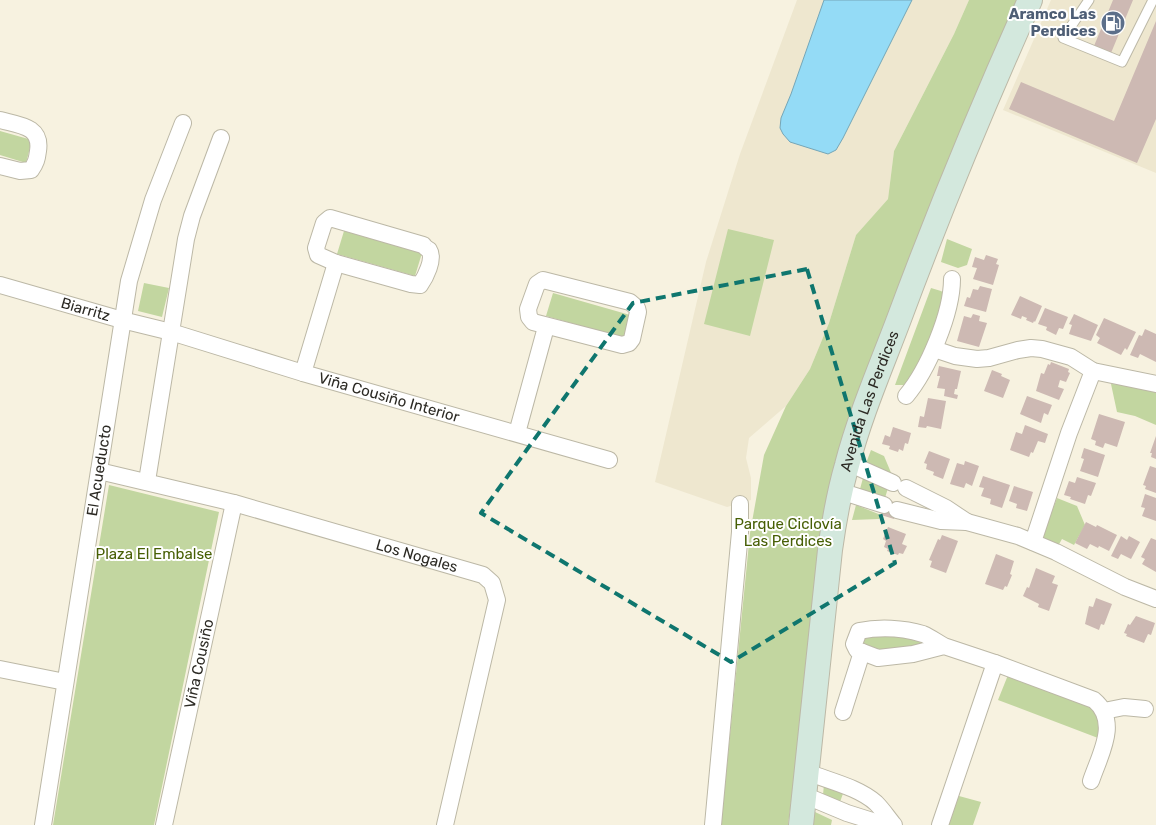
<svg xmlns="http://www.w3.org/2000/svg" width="1156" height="825" font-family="Rubik,sans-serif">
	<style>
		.built { fill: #eee7cf }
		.green { fill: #c2d6a0 }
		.water { fill: #94dbf6; stroke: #75a6b7 }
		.building { fill: #cdb9b3 }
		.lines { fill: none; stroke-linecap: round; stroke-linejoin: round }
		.lane-casing { stroke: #bcb8a6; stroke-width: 11 }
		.street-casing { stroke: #bcb8a6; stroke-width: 18 }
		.secondary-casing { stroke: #bcb8a6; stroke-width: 26 }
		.lane { stroke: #fff; stroke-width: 9 }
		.street { stroke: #fff; stroke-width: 16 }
		.secondary { stroke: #d3e8dd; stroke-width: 24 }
		.marked { fill: none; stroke: #0f766e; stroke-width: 4; stroke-dasharray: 10 6; stroke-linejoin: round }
		.labels { text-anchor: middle; stroke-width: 4; stroke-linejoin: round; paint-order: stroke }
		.service-label { font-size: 15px; font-weight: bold; fill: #4e5e75; stroke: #fff; text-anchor: end }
		.street-label { font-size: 15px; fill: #2c2a24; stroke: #fff }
		.park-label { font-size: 15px; fill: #475f05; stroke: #fff }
	</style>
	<rect width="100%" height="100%" fill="#f7f2e0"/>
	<path class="built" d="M797,0H969L954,34L894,151L888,199L856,235L829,323L810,369L786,406L749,438L746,458L751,478V500L727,507L655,482L706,262L740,154Z
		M1051,0H1156V173L1003,110Z"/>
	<path class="green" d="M969,0H1021L824,544L788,825H721L750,533L764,455L786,406L810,369L829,323L856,235L888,199L894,151L954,34Z
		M0,131L32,140L26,163L0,155Z
		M728,229L774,240L750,336L704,324Z
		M344,231L422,253L415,276L337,254Z
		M947,239L972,249L967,265L958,268L941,262Z
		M144,283L169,288L162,317L138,311Z
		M931,288L941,291L947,295L918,371L904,385H895Z
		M553,293L630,315L624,338L546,316Z
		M1111,384L1130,385L1156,391V425L1135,416L1117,412Z
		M871,450L884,456L892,475L865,466Z
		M863,478L888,488L885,498L860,489Z
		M109,485L219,512L154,825H53Z
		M1057,498L1077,506L1085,525L1074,545L1062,539L1058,546L1042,538Z
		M856,505L881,515L879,519L852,520Z
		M874,634L920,639L921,647L895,654L864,650L860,643L863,636Z
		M1008,675L1093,708L1101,722L1098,738L998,700Z
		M824,784L845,788L840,802L823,795Z
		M959,796L981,802L973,825H946Z
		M815,812L832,820L831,825H809L810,816Z"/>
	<path class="water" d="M824,0H912L843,138L836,150L828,154L790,142L783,134L780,128L781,118L791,94Z"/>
	<path class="building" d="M1113,0H1133L1111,53L1094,46Z
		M1156,21V119L1137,163L1009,109L1021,82L1114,121Z
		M986,255L998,259L996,264L999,265L993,285L973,279L977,268L972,267L975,257L984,260Z
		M980,286L992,289L986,312L964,306L967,297L970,298L973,289L978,290Z
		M1020,296L1042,306L1035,322L1034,321L1033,323L1026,320L1027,318L1022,316L1021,319L1011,315Z
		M1045,308L1068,317L1063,329L1059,328L1056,335L1046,330L1047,327L1038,324Z
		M973,314L980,316L979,321L987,323L979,347L957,341L964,316L971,318Z
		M1074,314L1098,325L1091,341L1069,334L1072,325L1069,324Z
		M1104,318L1136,332L1127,350L1125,348L1121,355L1097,343L1100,338L1096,335Z
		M1145,329L1156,334V362L1140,354L1138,358L1130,355L1139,335L1142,336Z
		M1051,362L1069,369L1068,372L1070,373L1066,382L1060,380L1058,387L1064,389L1059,400L1036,391L1041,373L1044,374L1048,364L1050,365Z
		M939,366L961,371L957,389H955L954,394L958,395L957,399L944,396L945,389L937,388L940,376H937Z
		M992,370L1002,374L1001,376L1010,380L1003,398L984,391Z
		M1027,396L1052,405L1048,415L1044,413L1041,423L1020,414Z
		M928,398L946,401L941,429L927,426L926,428L918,427L920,416L924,417Z
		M1099,414L1125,422L1117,447L1105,443L1103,448L1095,445L1096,441L1091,439Z
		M1025,425L1048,434L1045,443L1038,441L1033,453L1031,452L1029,457L1010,450L1016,432L1022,434Z
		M893,427L911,433L908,444L905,443L903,451L899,449L898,452L889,449L890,446L882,444L885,435L890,437Z
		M1156,436V459L1151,457L1152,453H1150Z
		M1084,448L1105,455L1098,477L1080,471L1084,459L1081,458Z
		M929,451L950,459L943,479L933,475L934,472L926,469L927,464L924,463Z
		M965,461L979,466L972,486L966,483L964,488L950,484L957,463L964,465Z
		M1150,466L1156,468V493L1145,489L1146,486L1143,485Z
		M983,476L1010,485L1002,508L990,504L991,499L981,496L984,488L979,487Z
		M1077,477L1096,483L1091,496L1088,495L1085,504L1070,499L1071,497L1064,495L1069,481L1075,483Z
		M1014,486L1033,492L1027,511L1016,508L1017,504L1009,501Z
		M1145,494L1156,498V521L1142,516L1145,508L1141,507Z
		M886,499L899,504L894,519L881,515Z
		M1086,522L1096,527L1097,525L1117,535L1109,551L1099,546L1098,548L1090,544L1087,549L1075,543Z
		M888,527L906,534L902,544L907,546L903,554L899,553L898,555L887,551L888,549L884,547L886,541L883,539Z
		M942,535L958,541L946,573L930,567L932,561L929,560L938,539L940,540Z
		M1121,536L1127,540L1129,536L1140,542L1131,559L1121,554L1118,559L1111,556Z
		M1151,538L1156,540V572L1142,564L1145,559L1141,557Z
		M996,554L1014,561L1010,574L1012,575L1007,587L1005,586L1003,590L985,584Z
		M1036,568L1055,576L1052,583L1058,585L1049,611L1038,607L1039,604L1023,596L1027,587L1029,588Z
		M1096,598L1112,604L1104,625L1101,624L1099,630L1085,624L1089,606L1093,607Z
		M1136,616L1155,623L1151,635L1148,634L1144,643L1126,636L1127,634L1124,633L1128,624L1130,625Z"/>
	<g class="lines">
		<defs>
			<path id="lane" d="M1089,0L1063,38L1122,62L1153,0"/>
			<g id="street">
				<path d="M0,120C19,125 42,126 38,151C37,159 36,163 31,170L20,171L0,166"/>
				<path d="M330,218L423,245C423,246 429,250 429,250C435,259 425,278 420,285L411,284L336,263L318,255L316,248L324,223Z"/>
				<path d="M543,280L630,302L637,308L638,312L632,339L629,343L622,345L533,322L529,317L528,309L537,284Z"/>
				<path id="s1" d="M0,285L122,320L171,332L303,373L609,460"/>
				<path d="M934,349L955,356L977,359L989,358L1018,350L1031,348L1042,349L1071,357L1093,371L1156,384"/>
				<path d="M303,373L336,263"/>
				<path d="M906,396C928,370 952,313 952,279"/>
				<path d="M517,433L546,327"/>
				<path d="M848,463L893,483"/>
				<path id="s2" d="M99,471L234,503L483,575L492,583L497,600L445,825"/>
				<path d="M147,481L186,239L192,216L221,138"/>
				<path d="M906,488L946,508L967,522"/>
				<path d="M840,491L884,505"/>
				<path d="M897,510L941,521L967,522L1018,536L1056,552L1125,587L1156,599"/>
				<path d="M1033,542L1069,433L1093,371"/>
				<path d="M944,646C937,642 930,637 923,634C903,628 879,627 859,631L854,644L857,650L878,658L913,654L944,646L995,663L1094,700C1120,722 1100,754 1091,781"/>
				<path d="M0,669L65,682"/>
				<path d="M1104,711L1124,707L1145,709"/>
				<path d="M843,712L862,652"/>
				<path d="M807,772C829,781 858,787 876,803C883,810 888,818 894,825"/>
				<path d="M804,795L847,813L885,825"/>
				<path id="s3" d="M43,825L129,281L153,200L183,123"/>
				<path id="s4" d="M164,825L234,503"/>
				<path d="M713,825L740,532V504"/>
				<path d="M940,825L995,663"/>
			</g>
			<g id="secondary">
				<path id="s5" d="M801,825L830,550C834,521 839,493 847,465C860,415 881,367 899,319C939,211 983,105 1030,0"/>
			</g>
		</defs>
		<use href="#lane" class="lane-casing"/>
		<use href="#street" class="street-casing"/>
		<use href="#secondary" class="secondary-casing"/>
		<use href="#lane" class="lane"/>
		<use href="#street" class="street"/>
		<use href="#secondary" class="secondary"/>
	</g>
	<path class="marked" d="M807,269L895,563L731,662L481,513L633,303Z"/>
	<defs>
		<symbol id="fuel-disc" viewBox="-11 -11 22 22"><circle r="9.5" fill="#5c6f8a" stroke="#fff"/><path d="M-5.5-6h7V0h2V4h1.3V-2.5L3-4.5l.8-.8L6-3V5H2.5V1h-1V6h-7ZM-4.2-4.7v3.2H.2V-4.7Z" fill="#fff"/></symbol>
	</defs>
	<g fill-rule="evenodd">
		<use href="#fuel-disc" x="1099" y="9" width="28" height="28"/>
	</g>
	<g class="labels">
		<g class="service-label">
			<text x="1096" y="19">Aramco Las<tspan x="1096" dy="17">Perdices</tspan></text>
		</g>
		<g class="street-label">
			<text dy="5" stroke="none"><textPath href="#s1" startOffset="89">Biarritz</textPath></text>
			<text dy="5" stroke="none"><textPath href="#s1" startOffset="405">Viña Cousiño Interior</textPath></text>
			<text dy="5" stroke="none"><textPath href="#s5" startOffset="431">Avenida Las Perdices</textPath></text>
			<text dy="5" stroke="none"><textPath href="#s3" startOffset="359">El Acueducto</textPath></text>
			<text dy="5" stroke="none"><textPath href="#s2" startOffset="329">Los Nogales</textPath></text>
			<text dy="5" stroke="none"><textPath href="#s4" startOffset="165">Viña Cousiño</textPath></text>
		</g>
		<g class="park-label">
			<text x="788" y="529">Parque Ciclovía<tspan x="788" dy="17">Las Perdices</tspan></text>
			<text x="154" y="559">Plaza El Embalse</text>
		</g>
	</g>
</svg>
